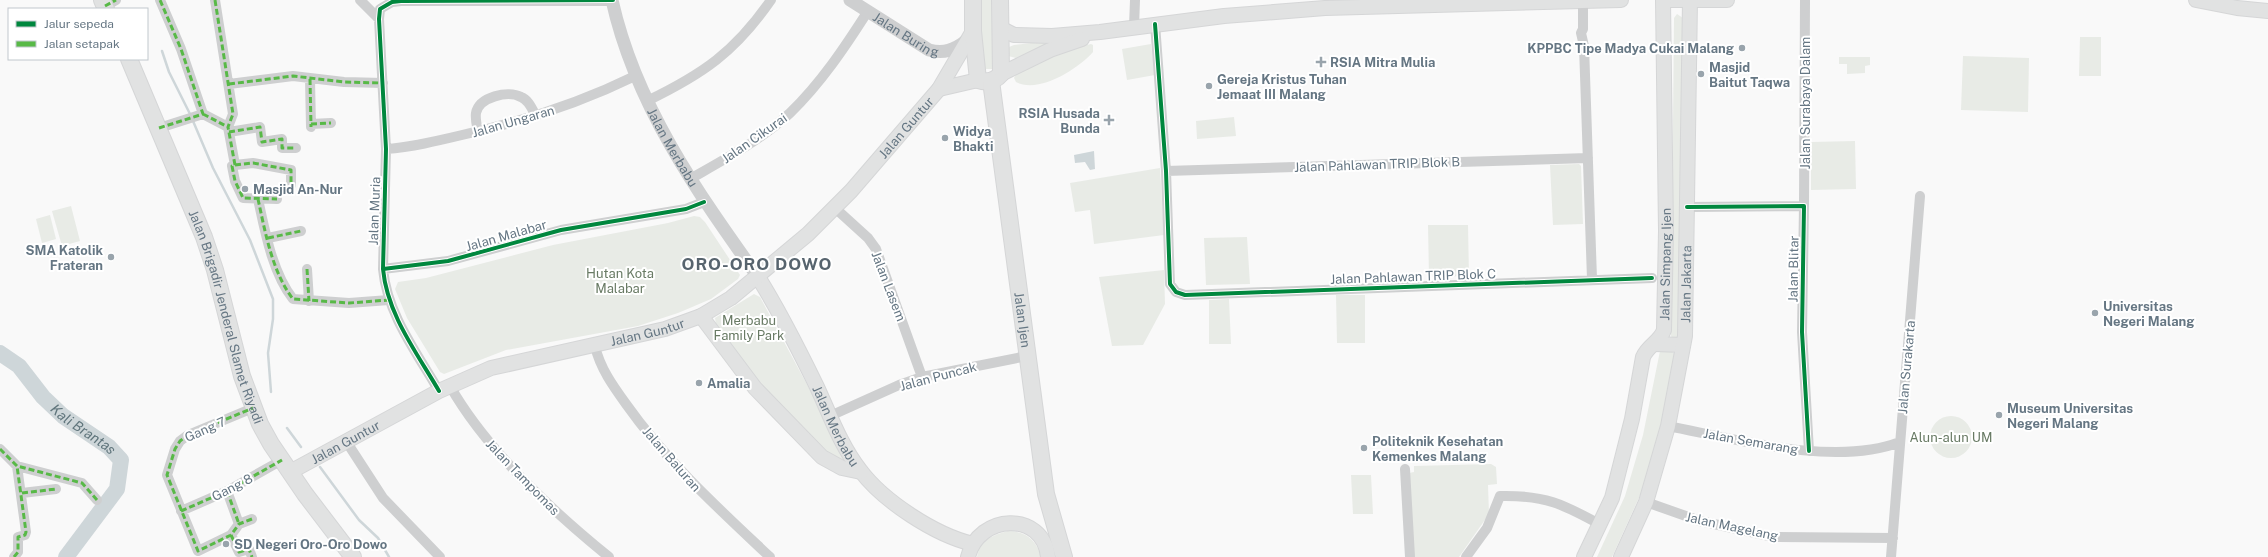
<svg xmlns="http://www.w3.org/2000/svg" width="2268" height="557" font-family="'Public Sans',sans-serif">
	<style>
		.green { fill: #e8ebe6 }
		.water { fill: #ced6d9 }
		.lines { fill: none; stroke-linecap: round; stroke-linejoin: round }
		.stream { stroke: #ced6d9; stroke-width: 2.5 }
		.river { stroke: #ced6d9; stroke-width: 16 }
		.secondary-casing { stroke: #d5d6d7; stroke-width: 16 }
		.primary-casing { stroke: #d5d6d7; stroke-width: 18 }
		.minor { stroke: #cecfd0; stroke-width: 10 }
		.tertiary { stroke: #cecfd0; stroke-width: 13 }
		.secondary { stroke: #e1e2e2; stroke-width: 14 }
		.primary { stroke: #e1e2e2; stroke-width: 16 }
		.quiet { stroke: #58b947; stroke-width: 3; stroke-dasharray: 6 3; stroke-linecap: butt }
		.cycleway-casing { stroke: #fff; stroke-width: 6 }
		.cycleway { stroke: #00873e; stroke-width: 4 }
		.poi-dot { fill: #99a4ac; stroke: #fff; stroke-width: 1.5 }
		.labels { text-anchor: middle; stroke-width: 4; stroke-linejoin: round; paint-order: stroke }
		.street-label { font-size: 13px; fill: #657683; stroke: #fff }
		.poi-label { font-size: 13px; font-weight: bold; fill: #657683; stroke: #fff; text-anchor: start }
		.park-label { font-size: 13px; fill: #687a64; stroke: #fff }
		.water-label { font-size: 14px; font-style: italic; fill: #60757c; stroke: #fff }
		.district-label { font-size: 17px; font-weight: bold; letter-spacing: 1px; fill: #57646e; stroke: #fff }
	</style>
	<rect width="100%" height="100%" fill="#f9f9f9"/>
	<path class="green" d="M977,0H997L993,69H984Z
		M1677,14L1683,18L1682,293L1679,336L1677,340L1673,339L1671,336L1674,18Z
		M2080,37H2101V76H2079Z
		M1059,40L1016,58L1008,56L1009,47L1014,45Z
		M1091,44L1093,45V52C1078,69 1039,94 1016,82L1014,78C1020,63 1076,47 1091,44Z
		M1151,44L1155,75L1127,80L1122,49Z
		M1963,56L2029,58L2028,112L1961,110Z
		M1839,57H1870V65L1865,66V73L1847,74V64H1839Z
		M1234,117L1236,136L1197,139L1196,121Z
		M1855,141L1856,189L1811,190V142Z
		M1579,164L1581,166L1583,224L1553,225L1550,165Z
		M1160,168L1164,235L1094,244L1090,210L1075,212L1070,183Z
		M71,206L80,241L62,246L52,211Z
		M50,215L56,239L42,243L36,219Z
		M694,216L700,217L705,222L740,275L738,279L711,299L678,313L638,326L506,350L444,374L440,372L407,318L395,289L398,282L426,278L553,245L668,223Z
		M1428,225H1468L1469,276L1429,277Z
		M1247,237L1250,284L1206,285L1204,238Z
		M1164,270L1165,304L1143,345L1112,346L1099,277Z
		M754,294L760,297L849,463L827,456L757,384L716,324L715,318Z
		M1336,295H1365V343H1337Z
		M1229,299L1231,344H1209V300Z
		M1670,350L1675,354L1667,408L1642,491L1612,557H1597L1625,496L1643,435L1660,351Z
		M1930 437a21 21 0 1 1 42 0a21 21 0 1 1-42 0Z
		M1491,464L1496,467L1497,484L1488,485L1489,514L1459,557H1413L1409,473L1414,472V466Z
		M1351,475H1371L1373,514H1353Z
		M1008,531C1025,531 1037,540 1041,557H977C980,540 993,535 1008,531Z"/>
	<path class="water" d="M1094,151L1095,169L1090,170L1085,162L1075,163L1074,155Z"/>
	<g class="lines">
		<path class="stream" d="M162,51L169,72L191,116
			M193,121L213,168L250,240L273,299V319L268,353L271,392
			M287,428L301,447
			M320,467L359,520L378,538L389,557"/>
		<path class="river" id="s1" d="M0,353L19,366L43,397L63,416L109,447L121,460L117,489L66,557"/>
		<defs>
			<g id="secondary">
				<path d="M1664,0H1727"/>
				<path d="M2196,0L2237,8L2268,11"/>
				<path d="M1000,28L1014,35L1052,36L1100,32L1224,16L1325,8L1621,0"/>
				<path d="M1001,74L1050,50L1082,39"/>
				<path d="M939,89L978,80"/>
				<path id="s4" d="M758,277C780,312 799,350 817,387C830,415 841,446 860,470C883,501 935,535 973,544"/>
				<path d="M701,316L755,388L822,457L842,468L861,472"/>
				<path d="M1655,344L1683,345"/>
				<path id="s5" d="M290,472L439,391L491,368L665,329L701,316L731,298L808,234L851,191L939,89L973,31"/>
				<path d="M968,557C978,514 1043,510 1048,557"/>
				<path id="s6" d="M1584,557L1612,498L1632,419L1643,357C1648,345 1660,342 1664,330L1666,231L1663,0"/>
				<path id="s7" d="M1621,557L1646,502L1668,426L1685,336L1690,0"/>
			</g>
			<g id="primary">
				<path d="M102,0L106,9"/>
				<path d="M973,0V31L978,80C987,83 995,81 1001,74L1000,0"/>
				<path id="s8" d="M129,59L204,237L215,270L242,376L260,424L271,444L305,494L353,557"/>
				<path id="s9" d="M991,81L1046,494L1064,557"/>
			</g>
		</defs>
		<use href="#secondary" class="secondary-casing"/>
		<use href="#primary" class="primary-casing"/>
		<path class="minor" d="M215,0L233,114L228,127L235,165L232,166L235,181L243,198L277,199
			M360,0L379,19
			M1583,1V29L1581,33L1584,46L1592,279
			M105,6L116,0
			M1155,24L1166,171L1170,284L1176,292L1185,295L1652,278
			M1134,27L1135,0
			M310,79L311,127
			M229,84L293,76L344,82L383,83
			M647,101C703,74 735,52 771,0
			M203,114L228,127
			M311,124L331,123
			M159,128L203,114L181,49L160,0
			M229,132L260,127L262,142L282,139V148H296
			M478,132C477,126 475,119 476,113C479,97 508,90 521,97C529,100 532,109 536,116
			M386,149C412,147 437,141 462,135C521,122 580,103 635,76
			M235,165L253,163L291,170V185
			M1166,171L1588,158
			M690,179C725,159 761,140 790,113C821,83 845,47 868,11
			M258,199C265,231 272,272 293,299L349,303L389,300
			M1804,206L1805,0
			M1687,207L1804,206L1802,332L1809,451
			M835,208L868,238L876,249L922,377
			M268,238L301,231
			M307,269L309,301
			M383,269L448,261L561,230L686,209L704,202
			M595,346C600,368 613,386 626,404C667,462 719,509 770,557
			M450,386C487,451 551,510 609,557
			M439,391C417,353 387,314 383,269L386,149L379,19L380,9L392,2L401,1H612
			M830,416L899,385L922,377L1027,356
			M1668,426C1735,439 1835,467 1900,442
			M346,441L383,498L440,557
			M0,449L17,466L82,483L97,500
			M1405,469L1410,557
			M227,491L239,524
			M22,493L56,489
			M1646,502L1700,521L1774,537L1893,538
			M181,511L227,491L282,460
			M252,519L239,524L231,535L198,551L167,475L175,449L180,441L188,435L253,408
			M231,535L239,552L249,549L252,557
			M14,557L18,552V537L25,535L26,532L17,466
			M1466,557L1487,528L1500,496C1545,495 1563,504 1601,525
			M1891,557L1920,196"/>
		<g class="tertiary">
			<path id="s2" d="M612,0C635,104 697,192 758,277"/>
			<path id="s3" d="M850,0L929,50C944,54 954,50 966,41"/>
		</g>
		<use href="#secondary" class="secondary"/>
		<use href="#primary" class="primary"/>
		<path class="quiet" d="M215,0L233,114L228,127L235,165L232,166L235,181L243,198L277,199
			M105,6L116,0
			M310,79L311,127
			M229,84L293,76L344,82L383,83
			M203,114L228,127
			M311,124L331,123
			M159,128L203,114L181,49L160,0
			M229,132L260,127L262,142L282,139V148H296
			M235,165L253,163L291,170V185
			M258,199C265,231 272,272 293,299L349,303L389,300
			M268,238L301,231
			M307,269L309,301
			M0,449L17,466L82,483L97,500
			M227,491L239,524
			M22,493L56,489
			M181,511L227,491L282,460
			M252,519L239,524L231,535L198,551L167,475L175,449L180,441L188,435L253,408
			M231,535L239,552L249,549L252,557
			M14,557L18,552V537L25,535L26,532L17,466"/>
		<defs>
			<path id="cycleway" d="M1155,24L1166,171L1170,284L1176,292L1185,295L1652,278
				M1687,207L1804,206L1802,332L1809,451
				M383,269L448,261L561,230L686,209L704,202
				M439,391C417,353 387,314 383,269L386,149L379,19L380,9L392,2L401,1L613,0"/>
		</defs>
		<use href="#cycleway" class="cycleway-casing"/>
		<use href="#cycleway" class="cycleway"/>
	</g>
	<g class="poi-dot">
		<circle cx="1742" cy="48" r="4"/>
		<path d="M1319 56h4v4h4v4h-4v4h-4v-4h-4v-4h4z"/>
		<circle cx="1701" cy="74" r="4"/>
		<circle cx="1209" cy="86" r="4"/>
		<path d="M1107 114h4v4h4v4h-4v4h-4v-4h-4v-4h4z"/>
		<circle cx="945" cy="138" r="4"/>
		<circle cx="245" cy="189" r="4"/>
		<circle cx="111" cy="257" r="4"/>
		<circle cx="2095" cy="313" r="4"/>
		<circle cx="699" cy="383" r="4"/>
		<circle cx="1999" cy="415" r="4"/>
		<circle cx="1364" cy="448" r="4"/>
		<circle cx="226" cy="544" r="4"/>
	</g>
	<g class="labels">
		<g class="street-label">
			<text dy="5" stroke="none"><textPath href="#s3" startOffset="66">Jalan Buring</textPath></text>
			<text transform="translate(1805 103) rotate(-90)" y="5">Jalan Surabaya Dalam</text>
			<text transform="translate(513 121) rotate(-16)" y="5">Jalan Ungaran</text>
			<text dy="5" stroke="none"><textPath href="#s5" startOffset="723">Jalan Guntur</textPath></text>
			<text transform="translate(754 138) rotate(-35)" y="5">Jalan Cikurai</text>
			<text dy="5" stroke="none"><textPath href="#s2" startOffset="160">Jalan Merbabu</textPath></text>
			<text transform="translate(1377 164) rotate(-2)" y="5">Jalan Pahlawan TRIP Blok B</text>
			<text transform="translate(374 211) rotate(-88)" y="5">Jalan Muria</text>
			<text transform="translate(506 235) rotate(-16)" y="5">Jalan Malabar</text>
			<text dy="5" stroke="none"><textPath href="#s6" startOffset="310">Jalan Simpang Ijen</textPath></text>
			<text transform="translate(1793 269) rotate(-89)" y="5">Jalan Blitar</text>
			<text transform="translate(1413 276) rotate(-2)" y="5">Jalan Pahlawan TRIP Blok C</text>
			<text dy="5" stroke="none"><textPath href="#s7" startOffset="283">Jalan Jakarta</textPath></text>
			<text transform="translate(889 286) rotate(69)" y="5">Jalan Lasem</text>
			<text dy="5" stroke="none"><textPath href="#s8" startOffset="276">Jalan Brigadir Jenderal Slamet Riyadi</textPath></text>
			<text dy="5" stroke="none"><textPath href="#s9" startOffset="241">Jalan Ijen</textPath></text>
			<text dy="5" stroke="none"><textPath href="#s5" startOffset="387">Jalan Guntur</textPath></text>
			<text transform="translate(1906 367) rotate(-85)" y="5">Jalan Surakarta</text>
			<text transform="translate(938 376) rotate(-15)" y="5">Jalan Puncak</text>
			<text dy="5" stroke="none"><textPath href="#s4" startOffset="168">Jalan Merbabu</textPath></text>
			<text transform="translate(205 429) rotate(-24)" y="5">Gang 7</text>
			<text transform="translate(1751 441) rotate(10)" y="5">Jalan Semarang</text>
			<text dy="5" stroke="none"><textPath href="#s5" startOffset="63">Jalan Guntur</textPath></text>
			<text transform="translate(672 459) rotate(49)" y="5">Jalan Baluran</text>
			<text transform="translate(523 477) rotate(46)" y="5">Jalan Tampomas</text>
			<text transform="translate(232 487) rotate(-27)" y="5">Gang 8</text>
			<text transform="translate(1732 526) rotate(12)" y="5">Jalan Magelang</text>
		</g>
		<g class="poi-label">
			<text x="1734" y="53" text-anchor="end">KPPBC Tipe Madya Cukai Malang</text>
			<text x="1330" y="67">RSIA Mitra Mulia</text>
			<text x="1709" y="72">Masjid<tspan x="1709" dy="15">Baitut Taqwa</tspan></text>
			<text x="1217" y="84">Gereja Kristus Tuhan<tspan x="1217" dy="15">Jemaat III Malang</tspan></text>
			<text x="1100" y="118" text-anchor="end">RSIA Husada<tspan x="1100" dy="15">Bunda</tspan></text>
			<text x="953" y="136">Widya<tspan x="953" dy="15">Bhakti</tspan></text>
			<text x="253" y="194">Masjid An-Nur</text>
			<text x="103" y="255" text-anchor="end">SMA Katolik<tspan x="103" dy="15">Frateran</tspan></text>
			<text x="2103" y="311">Universitas<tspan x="2103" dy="15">Negeri Malang</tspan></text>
			<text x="707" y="388">Amalia</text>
			<text x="2007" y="413">Museum Universitas<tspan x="2007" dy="15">Negeri Malang</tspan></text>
			<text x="1372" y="446">Politeknik Kesehatan<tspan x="1372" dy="15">Kemenkes Malang</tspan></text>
			<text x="234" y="549">SD Negeri Oro-Oro Dowo</text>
		</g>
		<g class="park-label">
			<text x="620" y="278">Hutan Kota<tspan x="620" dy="15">Malabar</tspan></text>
			<text x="749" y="325">Merbabu<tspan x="749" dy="15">Family Park</tspan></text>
			<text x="1951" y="442">Alun-alun UM</text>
		</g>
		<g class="water-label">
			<text dy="5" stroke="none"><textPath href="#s1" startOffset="114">Kali Brantas</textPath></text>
		</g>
		<g class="district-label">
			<text x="757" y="270">ORO-ORO DOWO</text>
		</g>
	</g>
	<rect x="8" y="8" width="140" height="52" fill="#ffffff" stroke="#c1c8cd"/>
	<rect x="16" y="21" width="20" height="6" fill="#00873e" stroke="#c1c8cd"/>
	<text x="44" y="28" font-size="12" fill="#657683">Jalur sepeda</text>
	<rect x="16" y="41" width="20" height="6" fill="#58b947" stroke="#c1c8cd"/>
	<text x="44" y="48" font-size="12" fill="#657683">Jalan setapak</text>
</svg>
